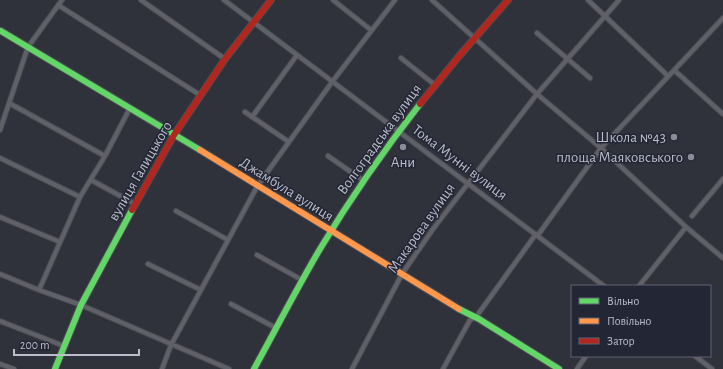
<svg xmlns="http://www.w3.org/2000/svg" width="723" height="369" font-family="'Alegreya Sans',sans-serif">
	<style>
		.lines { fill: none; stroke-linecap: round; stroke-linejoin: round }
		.street-casing { stroke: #4b4d53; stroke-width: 6 }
		.fast-casing { stroke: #4b4d53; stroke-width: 8 }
		.slow-casing { stroke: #4b4d53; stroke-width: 8 }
		.jam-casing { stroke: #4b4d53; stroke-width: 8 }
		.street { stroke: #606168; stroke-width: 4 }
		.fast { stroke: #63d668; stroke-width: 6 }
		.slow { stroke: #ff974d; stroke-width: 6 }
		.jam { stroke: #b3261e; stroke-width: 6 }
		.poi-dot { fill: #8a8c98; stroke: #232635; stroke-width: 1.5 }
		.labels { text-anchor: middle; stroke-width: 3; stroke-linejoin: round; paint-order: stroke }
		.poi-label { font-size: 15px; fill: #bbbdca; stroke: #232635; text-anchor: end }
		.street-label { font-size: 15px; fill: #bbbdca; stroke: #232635 }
	</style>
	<rect width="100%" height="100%" fill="#2f323b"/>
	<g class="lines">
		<defs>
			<path id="street" d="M141,0L225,59
				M224,0L604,286
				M333,0L371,30
				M432,0L537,94L601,148L686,227L723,258
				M588,0L668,76
				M58,5L200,95
				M537,33L590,78
				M401,58L435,85
				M674,70L723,114
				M9,103L105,156
				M245,112L289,142
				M252,117L297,55
				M0,130L28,47L62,0
				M328,156L364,181
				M0,158L80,197
				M91,180L135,204
				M176,211L228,240
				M692,216L723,179
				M0,217L60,242
				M538,235L601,148L723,18
				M257,255L302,280
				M148,264L201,290
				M0,274L39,290L81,305L229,369
				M639,286L686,227
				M39,290L80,197L105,156L130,108
				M231,304L276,328
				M0,321L64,346
				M695,356L712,369
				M0,364L14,369
				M162,369L171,345L258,185L332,82L395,0
				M352,369L402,274L433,229L537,94L619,0
				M443,369L470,320L476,317L536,234
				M577,369L586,356"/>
			<path id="fast" d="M1,31L200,150
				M459,309L479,319L559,369
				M55,369L81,305L132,210
				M254,369C276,329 297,288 320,249C350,199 384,150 420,104"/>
			<path id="slow" d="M200,150L459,309"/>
			<path id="jam" d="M420,104L460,55L508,0
				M132,210L174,135L225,59L271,0"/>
		</defs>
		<use href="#street" class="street-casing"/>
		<use href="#fast" class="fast-casing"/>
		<use href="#slow" class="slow-casing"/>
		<use href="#jam" class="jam-casing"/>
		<use href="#street" class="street"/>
		<use href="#fast" class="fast"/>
		<use href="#slow" class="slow"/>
		<use href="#jam" class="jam"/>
	</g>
	<g class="poi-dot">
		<circle cx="674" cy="137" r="4"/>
		<circle cx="403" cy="147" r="4"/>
		<circle cx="691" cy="157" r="4"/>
	</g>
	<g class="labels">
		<g class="poi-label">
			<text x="666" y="142">Школа №43</text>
			<text x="683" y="162">площа Маяковського</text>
			<text x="403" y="167" text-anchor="middle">Ани</text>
		</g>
		<g class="street-label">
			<text transform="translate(379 139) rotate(-54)" y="5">Волгоградська вулиця</text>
			<text transform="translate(460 162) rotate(37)" y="5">Тома Мунні вулиця</text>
			<text transform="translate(140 171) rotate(-60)" y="5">вулиця Галицького</text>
			<text transform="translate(287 189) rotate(32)" y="5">Джамбула вулиця</text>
			<text transform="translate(421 228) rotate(-55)" y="5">Макарова вулиця</text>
		</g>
	</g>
	<rect x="571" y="285" width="140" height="72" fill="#232635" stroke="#606271"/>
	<rect x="579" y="298" width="20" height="6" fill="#63d668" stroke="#606271"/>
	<text x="607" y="305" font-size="12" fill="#bbbdca">Вільно</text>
	<rect x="579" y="318" width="20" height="6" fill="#ff974d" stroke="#606271"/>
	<text x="607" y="325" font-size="12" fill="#bbbdca">Повільно</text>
	<rect x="579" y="338" width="20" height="6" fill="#b3261e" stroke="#606271"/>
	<text x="607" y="345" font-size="12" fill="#bbbdca">Затор</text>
	<path d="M14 349v6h125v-6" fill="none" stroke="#bbbdca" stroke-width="2"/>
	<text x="20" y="349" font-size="12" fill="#bbbdca" stroke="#232635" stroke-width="3" paint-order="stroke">200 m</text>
</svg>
